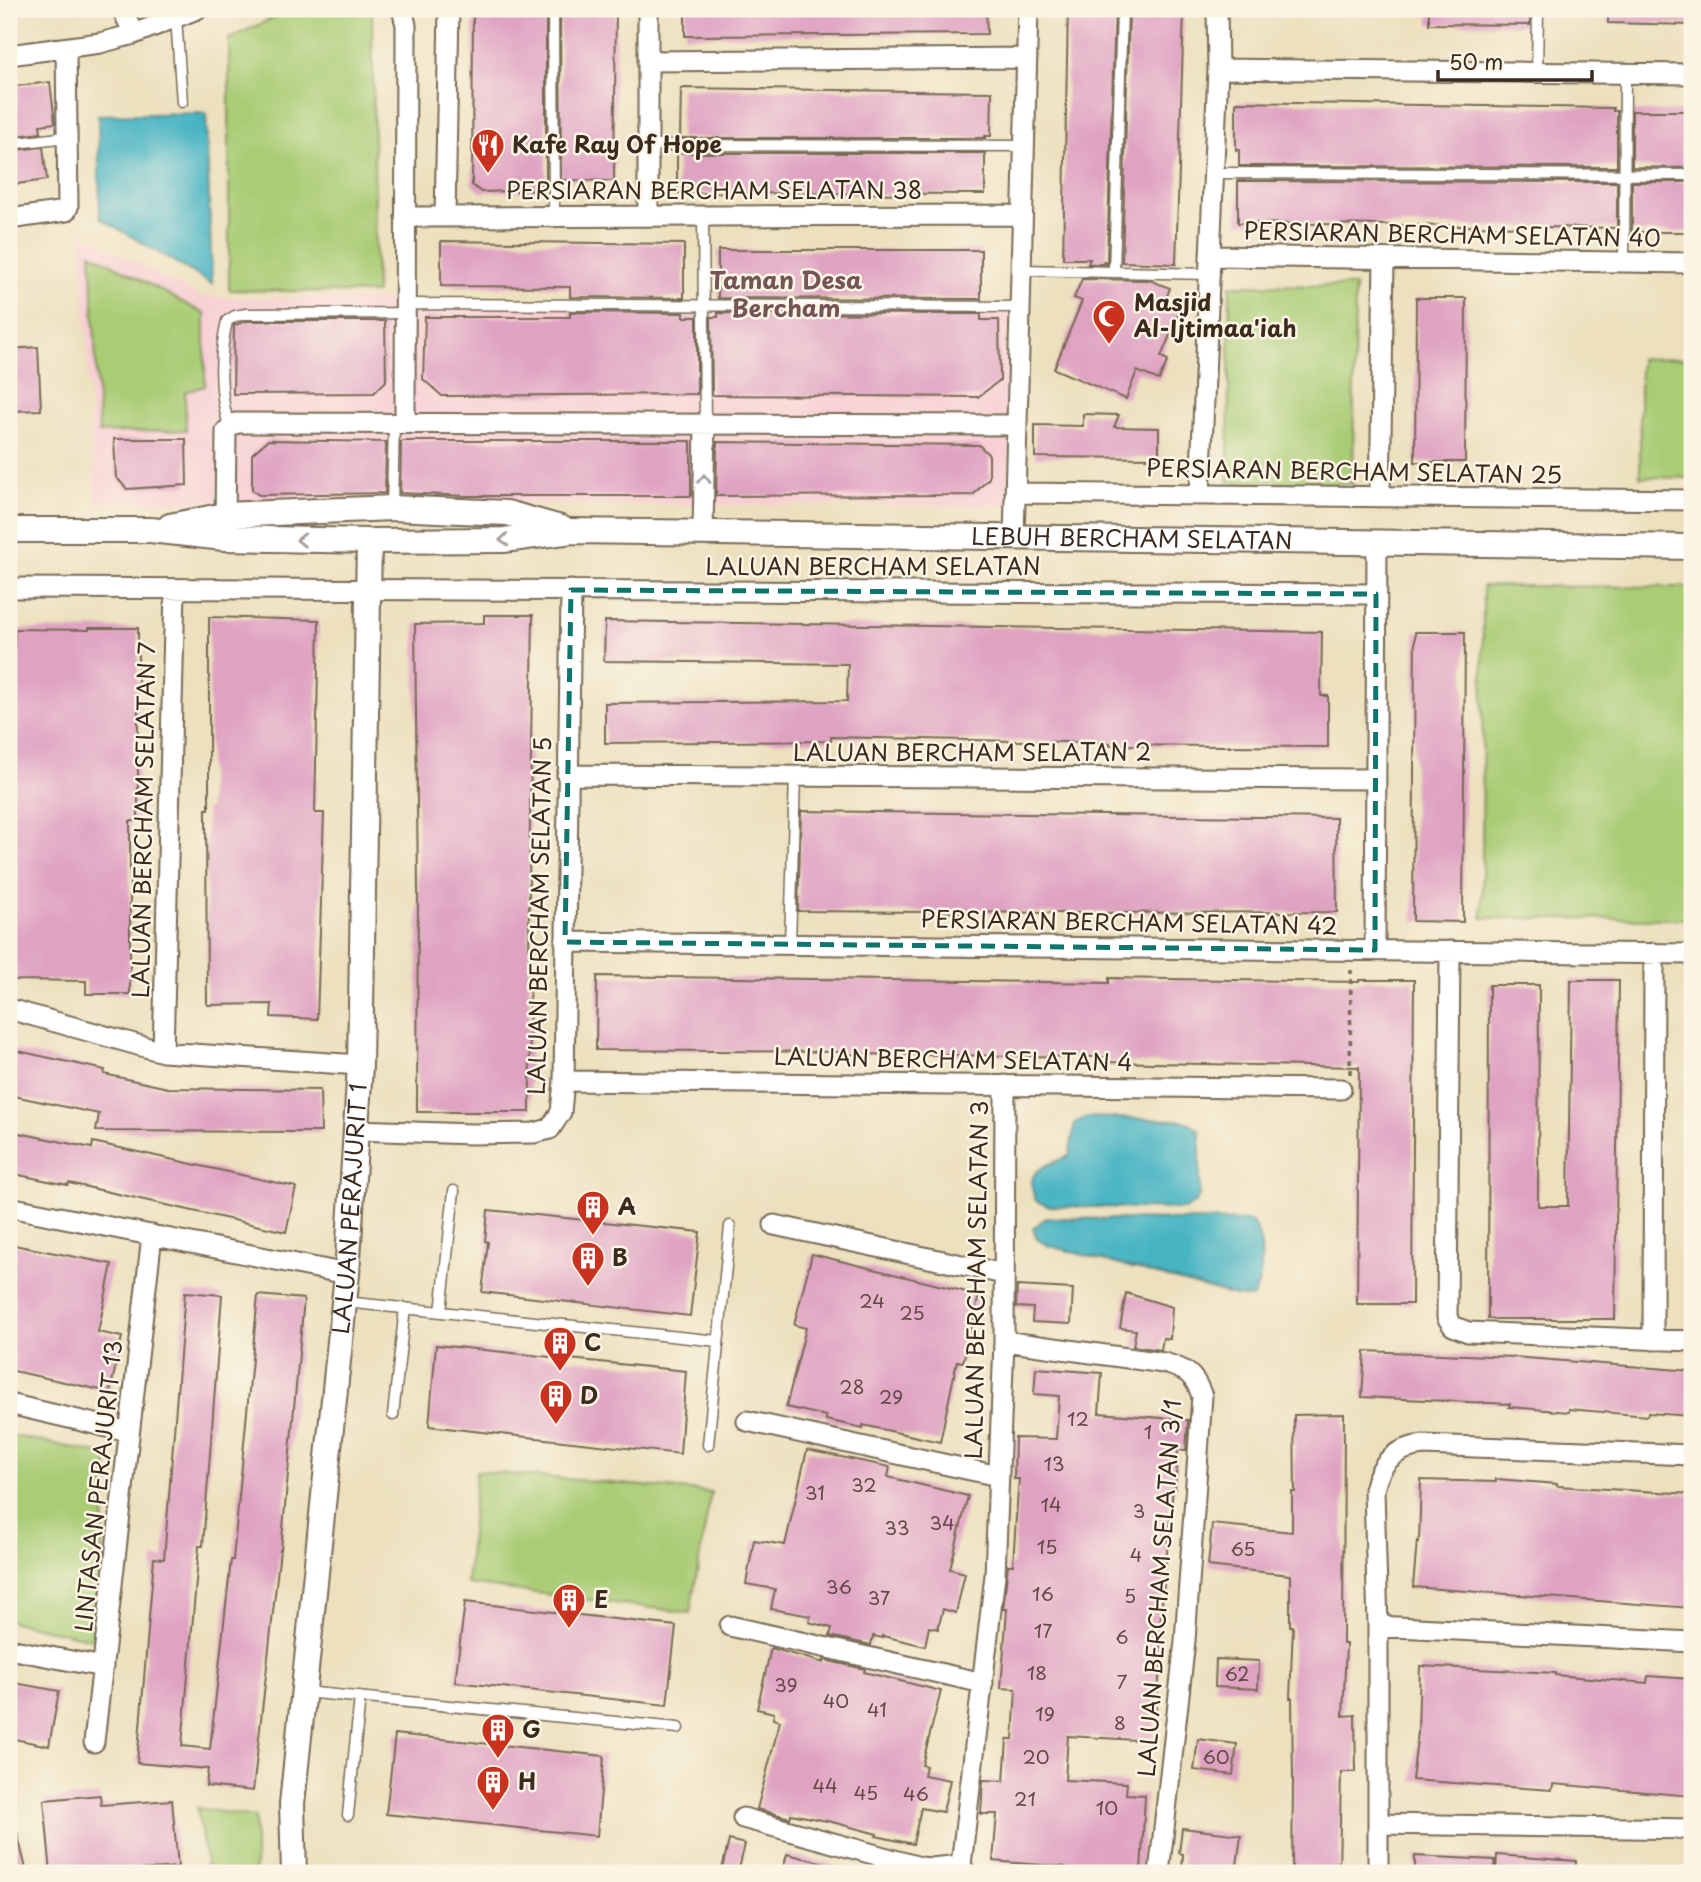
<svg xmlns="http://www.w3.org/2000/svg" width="1701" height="1882" font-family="'Playpen Sans',sans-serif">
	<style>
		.built { fill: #f7cfd3 }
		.green { fill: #a9cc75; stroke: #727b4a; stroke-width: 2 }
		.water { fill: #47b4c3; stroke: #416f70; stroke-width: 2 }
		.building { fill: #dfa3c2 }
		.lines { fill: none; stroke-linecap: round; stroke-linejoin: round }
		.service-casing { stroke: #796a56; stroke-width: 13 }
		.minor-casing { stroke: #796a56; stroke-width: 23 }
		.tertiary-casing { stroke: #796a56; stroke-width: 28 }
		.path { stroke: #796a56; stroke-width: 3.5; stroke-dasharray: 5 5; stroke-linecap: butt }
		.service { stroke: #fff; stroke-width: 10 }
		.minor { stroke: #fff; stroke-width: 19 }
		.tertiary { stroke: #fff; stroke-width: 24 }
		.oneway { stroke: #a79f9a }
		.marked { fill: none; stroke: #0f766e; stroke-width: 5; stroke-dasharray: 14 9; stroke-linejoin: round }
		.labels { text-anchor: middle; stroke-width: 5; stroke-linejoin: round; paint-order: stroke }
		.number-label { font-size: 19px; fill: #644847 }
		.poi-label { font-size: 23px; font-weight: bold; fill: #3b2a1e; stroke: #fcf5e5; text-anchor: start }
		.street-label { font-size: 23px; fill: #3b2a1e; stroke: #fcf5e5 }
		.neighbourhood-label { font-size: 24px; font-weight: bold; fill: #745457; stroke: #fcf5e5 }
	</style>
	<rect width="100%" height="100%" fill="#fcf5e5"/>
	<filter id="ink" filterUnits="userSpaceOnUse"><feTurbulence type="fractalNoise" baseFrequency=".0143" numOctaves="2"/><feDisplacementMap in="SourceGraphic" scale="14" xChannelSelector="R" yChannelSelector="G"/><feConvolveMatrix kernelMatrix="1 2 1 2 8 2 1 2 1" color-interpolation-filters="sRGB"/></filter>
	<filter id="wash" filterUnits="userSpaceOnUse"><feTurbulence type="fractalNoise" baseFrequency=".00686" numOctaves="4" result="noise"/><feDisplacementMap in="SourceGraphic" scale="28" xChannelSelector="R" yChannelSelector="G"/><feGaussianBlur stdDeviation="1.57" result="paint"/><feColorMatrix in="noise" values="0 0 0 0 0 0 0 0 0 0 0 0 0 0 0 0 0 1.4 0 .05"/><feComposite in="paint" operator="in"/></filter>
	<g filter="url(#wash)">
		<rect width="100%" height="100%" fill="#ece0be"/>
		<path class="built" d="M81,233L201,297L1014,309L1011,506L95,502Z"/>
		<path class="green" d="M291,9H372L376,293L229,290V39Z
			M91,253L205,314V386L185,392L186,430L99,433Z
			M1230,285L1355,286L1353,484L1228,482Z
			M1692,358V478L1640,477V359Z
			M1483,586L1692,587V919L1482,918Z
			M9,1435L108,1455L97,1640L9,1621Z
			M476,1471L711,1492L690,1613L467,1584Z
			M197,1808L255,1817V1873H208Z"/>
		<path class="water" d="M206,113L212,284L100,218L98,115Z
			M1087,1117L1177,1120L1190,1123L1200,1130V1193L1196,1202L1185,1209L1048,1206L1036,1201C1022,1167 1046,1167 1069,1156L1075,1123Z
			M1046,1218L1251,1221C1266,1240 1264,1278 1252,1298L1235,1296L1047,1245L1037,1239L1033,1228Z"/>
		<g id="blocks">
			<path class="building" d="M473,9H546V180H541V190L481,192L472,185Z
				M560,9H616L614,181L561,180Z
				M685,9H986L987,34L685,36Z
				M1068,9H1115L1107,262L1102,261L1107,264H1088L1090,259H1063Z
				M1129,9H1184L1176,264L1122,262Z
				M1429,9H1530V25L1429,24Z
				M1608,9H1692V25L1608,23Z
				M50,82L55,123L40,125L41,133L9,137V87Z
				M681,88L992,92L991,136H985V138H680Z
				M1236,102L1613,108V111H1617V167L1239,166V150H1236Z
				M1632,111H1692V168L1632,167Z
				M43,147L47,180L9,185V151Z
				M677,153H985V194L677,193Z
				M1238,181L1617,182V228L1238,223Z
				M1632,182H1692V232H1632Z
				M441,241L684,244V298L570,297V287L441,286Z
				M718,250H981V299L718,298Z
				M1082,279L1149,280L1170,288L1164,304L1180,311L1161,357L1168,360L1159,380L1137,371L1126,399L1054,369L1082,301L1074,298Z
				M1416,298H1466L1465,462H1415Z
				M570,312L684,313V317H697V394L442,396L423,379L425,317H570Z
				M718,313L981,314V320H999L1000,380L978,397L712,395L711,317H718Z
				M247,321H385L386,381L374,393L233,394L234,325Z
				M38,347L41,410L9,411V349Z
				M1083,414L1119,415L1114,427L1159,428V458L1035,457V425L1083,426Z
				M114,439H186L187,485L127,489L116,477Z
				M268,440L386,442L385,493L259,495L252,490V454Z
				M403,441H691V496H469L400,493L401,442Z
				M717,442L979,445L989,455V478L973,495L716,496Z
				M484,615H533L529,886L530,1112H417L418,890L415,624L484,623Z
				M209,617L319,620L315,813H324L317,1019L271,1017L272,1004L207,1005L206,809H209Z
				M605,621L1322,632L1321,696H1328V747L1110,745V743L831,737V741L605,743V703L847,701L848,664L604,661Z
				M89,628H138V821H130V994H86V981L12,980L14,823L9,822L15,629L89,630Z
				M1415,632H1465L1463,922L1413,921Z
				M801,811L1336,818L1337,912L1060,913L798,911Z
				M597,976L1109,983V978L1359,982V980H1414L1412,1304H1357L1359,1067L1104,1062L1105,1057L845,1054V1052L596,1050Z
				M1571,980H1619L1615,1319H1488L1489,985H1539L1538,1206H1568Z
				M9,1049L105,1070L104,1074L168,1088L320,1090L321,1132L96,1131L99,1114L9,1095Z
				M9,1131L92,1148L93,1142L296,1187L286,1232L69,1183L68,1185L9,1173Z
				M488,1210L700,1232L690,1316L482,1292L488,1242L485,1241Z
				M9,1244L112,1264L98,1332L122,1337L110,1392L9,1370Z
				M812,1254L979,1295L963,1362L957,1361L940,1442L863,1425V1428L826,1420V1416L786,1407L806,1328L794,1325Z
				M1017,1286L1073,1289L1071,1324L1032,1322L1033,1308L1016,1307Z
				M185,1292L222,1295L203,1546H199L182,1746L210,1749L231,1560H233L258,1295L304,1299L281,1550H280L253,1791L206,1786L208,1769L137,1763L154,1558L164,1559Z
				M1126,1293L1172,1307L1170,1339L1163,1338L1161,1350L1133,1346L1136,1330L1120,1328Z
				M436,1345L686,1371L680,1454L429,1426Z
				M1365,1351L1514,1357L1692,1371V1416L1648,1413L1647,1416L1569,1409V1412L1509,1407L1510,1404L1362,1397Z
				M1036,1368L1102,1373L1099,1413L1188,1420L1186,1450H1178L1175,1489L1173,1488L1160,1626V1670L1153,1741L1068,1736L1065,1780L1127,1783L1126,1794L1145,1795L1141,1873L1065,1870L1066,1867L993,1861L997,1814H981L983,1780L1004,1781L1007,1739H1013L1016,1689L1001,1688L1007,1609H1003L1008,1565H1013L1016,1517L1019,1479H1014L1015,1438L1056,1439L1059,1396L1034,1394Z
				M1344,1414L1343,1644H1346L1343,1716L1355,1715L1356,1772H1341L1339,1873H1292L1293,1782L1292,1698H1290L1293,1626H1290V1575L1208,1566L1212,1524L1292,1532V1492H1295L1294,1415Z
				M807,1450L890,1467L888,1477L968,1496L950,1569L965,1573L956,1613L943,1609L938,1629L929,1627L925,1646L883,1636V1638L873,1636L871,1645L830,1636L832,1628L809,1622L811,1616L771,1609L775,1589L746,1584L754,1540L785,1545Z
				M1496,1479L1557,1484V1486L1692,1494V1608L1413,1587L1417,1541L1419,1542L1421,1480L1496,1482Z
				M465,1602L676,1626L667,1705L455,1682Z
				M771,1648L824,1663V1660L865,1669L864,1672L941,1691L922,1765L926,1766L924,1775L950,1780L943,1812L921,1808L913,1844L876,1836L877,1834L832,1822L791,1814L790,1818L757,1809L780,1721L773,1719L774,1713L757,1709Z
				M1216,1659L1259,1661L1258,1689L1215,1687Z
				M1420,1666L1555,1673V1675L1647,1683L1648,1676L1692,1679V1796L1553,1784L1552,1790L1412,1780L1418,1732Z
				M9,1682L59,1691L49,1746L9,1738Z
				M395,1734L604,1756L597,1836L386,1814Z
				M1198,1739L1237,1744L1233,1775L1194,1770Z
				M100,1795L101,1805L172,1800L178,1867L126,1871V1868L51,1873L44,1800Z
				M15,1824L27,1873H9V1825Z
				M1182,1828L1241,1835L1236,1873H1182L1183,1854L1179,1853Z
				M729,1840L745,1844L738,1873H721Z
				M787,1854L841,1867L840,1873H782Z
				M1497,1855L1576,1861L1575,1873H1496Z
				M1415,1856L1495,1860V1873H1415Z"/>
		</g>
	</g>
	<g filter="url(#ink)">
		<use href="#blocks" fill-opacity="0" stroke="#796a56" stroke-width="2"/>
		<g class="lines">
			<defs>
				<path id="service" d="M553,9L554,217
					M176,17L182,102
					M1537,74L1538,9
					M9,144L67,137
					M648,145L1024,146
					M1214,173L1692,175
					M703,216L705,424
					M1624,262L1625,74
					M1021,270L1210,274
					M1114,272L1122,9
					M405,304L1020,307
					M229,426C219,394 219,354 227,321L235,316L246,314L405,313
					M392,507L394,423
					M790,944L795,777
					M345,1302L718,1341
					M441,1312L454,1191
					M393,1415L405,1308
					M708,1445L730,1226
					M304,1692L678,1728
					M348,1815L360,1697"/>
				<path id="minor" d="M122,9L134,34
					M402,9L406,25L405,423
					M648,9V216
					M9,55L100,43L134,34L197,9
					M648,61L1027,58
					M1218,69L1692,74
					M405,217L1022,215
					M445,217L449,9
					M9,219L66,211L68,207L66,48
					M1211,256L1692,263
					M1015,493L1692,500
					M1200,495L1218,69L1217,9
					M1380,497L1384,259
					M225,527L226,431L235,423L1017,425
					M703,533L705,424
					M1014,537L1028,9
					M9,588L1376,594
					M567,775L1376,779
					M565,942L1692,954
					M1375,950L1377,543
					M1450,951L1447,1317L1453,1326L1468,1332L1692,1341
					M9,1009L163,1052L360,1065
					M163,1052L175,589
					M564,1081L1341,1089
					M356,1130L472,1134L534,1133L550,1129L561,1112L564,1081L571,590
					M9,1207L347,1274
					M774,1225L1004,1274
					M1653,1340L1654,953
					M1004,1341L1164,1363C1186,1369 1194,1374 1202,1396L1185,1641L1159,1873
					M9,1404L129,1432
					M747,1421L998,1476
					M730,1626L983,1683
					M1378,1626L1692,1642
					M9,1649L103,1667
					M94,1742L152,1235
					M743,1818L920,1867L931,1868L961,1865L966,1873
					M1378,1824L1692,1829
					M961,1865L995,1575L1004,1341L1005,1085
					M1378,1873V1626L1374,1490C1380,1462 1395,1448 1423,1445L1692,1455"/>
				<g id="tertiary">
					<path d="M170,526L225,515L392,508L507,513L561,528"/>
					<path id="s1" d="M9,530H150L224,538L369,541L504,540L572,531L1692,547"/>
					<path id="s2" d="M294,1873L292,1804L347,1274L360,1065L369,541"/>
				</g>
			</defs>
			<use href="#service" class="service-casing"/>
			<use href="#minor" class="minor-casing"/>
			<use href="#tertiary" class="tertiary-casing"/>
			<path class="path" d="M1350,1074L1351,970"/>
			<use href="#service" class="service"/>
			<use href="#minor" class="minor"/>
			<use href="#tertiary" class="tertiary"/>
		</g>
		<defs><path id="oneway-chevron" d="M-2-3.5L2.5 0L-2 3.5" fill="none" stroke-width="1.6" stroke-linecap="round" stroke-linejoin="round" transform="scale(1.75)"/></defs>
		<g class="oneway">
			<use href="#oneway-chevron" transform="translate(704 479) rotate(-89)"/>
			<use href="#oneway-chevron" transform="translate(301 540) rotate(-179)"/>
			<use href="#oneway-chevron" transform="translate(504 540) rotate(175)"/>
		</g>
	</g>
	<path class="marked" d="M571,590L1376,594L1375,950L565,942Z"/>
	<defs>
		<symbol id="restaurant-pin" viewBox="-11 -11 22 30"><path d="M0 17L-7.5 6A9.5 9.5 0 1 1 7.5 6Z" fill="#c8321e" stroke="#fcf5e5"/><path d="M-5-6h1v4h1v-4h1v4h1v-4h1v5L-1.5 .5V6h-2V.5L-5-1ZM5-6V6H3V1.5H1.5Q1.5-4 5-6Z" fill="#fff"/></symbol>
		<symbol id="mosque-pin" viewBox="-11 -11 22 30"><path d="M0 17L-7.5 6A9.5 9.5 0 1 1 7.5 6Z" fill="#c8321e" stroke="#fcf5e5"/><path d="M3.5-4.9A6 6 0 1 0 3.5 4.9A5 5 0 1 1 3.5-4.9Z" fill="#fff"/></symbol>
		<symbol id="building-pin" viewBox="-11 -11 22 30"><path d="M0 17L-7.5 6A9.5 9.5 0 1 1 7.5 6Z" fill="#c8321e" stroke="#fcf5e5"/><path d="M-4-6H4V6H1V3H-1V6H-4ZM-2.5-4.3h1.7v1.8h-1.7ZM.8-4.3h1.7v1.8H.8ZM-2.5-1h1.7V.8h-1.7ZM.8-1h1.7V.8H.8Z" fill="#fff"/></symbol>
	</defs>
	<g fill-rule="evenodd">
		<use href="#restaurant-pin" x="469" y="126" width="38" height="52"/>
		<use href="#mosque-pin" x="1090" y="297" width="38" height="52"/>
		<use href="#building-pin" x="574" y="1188" width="38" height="52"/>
		<use href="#building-pin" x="569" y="1239" width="38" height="52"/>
		<use href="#building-pin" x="541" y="1324" width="38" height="52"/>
		<use href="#building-pin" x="537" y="1377" width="38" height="52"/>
		<use href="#building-pin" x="550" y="1581" width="38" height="52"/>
		<use href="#building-pin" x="479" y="1711" width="38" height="52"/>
		<use href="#building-pin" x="474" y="1763" width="38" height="52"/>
	</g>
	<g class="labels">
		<g class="number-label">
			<text x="872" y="1308">24</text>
			<text x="912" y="1320">25</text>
			<text x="852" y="1394">28</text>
			<text x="891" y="1404">29</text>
			<text x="1078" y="1426">12</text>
			<text x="1148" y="1439">1</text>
			<text x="1054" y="1471">13</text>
			<text x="864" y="1492">32</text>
			<text x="815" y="1500">31</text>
			<text x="1051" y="1512">14</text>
			<text x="1139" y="1518">3</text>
			<text x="942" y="1530">34</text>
			<text x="897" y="1535">33</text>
			<text x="1047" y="1554">15</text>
			<text x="1243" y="1556">65</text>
			<text x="1136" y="1562">4</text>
			<text x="839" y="1594">36</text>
			<text x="1043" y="1601">16</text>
			<text x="1130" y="1603">5</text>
			<text x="879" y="1605">37</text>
			<text x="1043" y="1638">17</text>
			<text x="1122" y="1644">6</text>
			<text x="1037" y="1680">18</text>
			<text x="1237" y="1681">62</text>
			<text x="1122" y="1689">7</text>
			<text x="786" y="1692">39</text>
			<text x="836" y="1708">40</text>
			<text x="877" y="1717">41</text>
			<text x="1045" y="1721">19</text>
			<text x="1120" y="1730">8</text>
			<text x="1036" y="1764">20</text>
			<text x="1216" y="1764">60</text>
			<text x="825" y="1793">44</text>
			<text x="866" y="1800">45</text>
			<text x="916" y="1801">46</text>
			<text x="1025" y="1806">21</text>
			<text x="1107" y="1815">10</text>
		</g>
		<g class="poi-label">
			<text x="512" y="153">Kafe Ray Of Hope</text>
			<text x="1134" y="311">Masjid<tspan x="1134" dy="26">Al-Ijtimaa'iah</tspan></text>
			<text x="618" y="1215">A</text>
			<text x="612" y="1266">B</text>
			<text x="584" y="1351">C</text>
			<text x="580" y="1404">D</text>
			<text x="594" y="1608">E</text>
			<text x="522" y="1738">G</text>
			<text x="518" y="1790">H</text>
		</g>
		<g class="street-label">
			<text x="714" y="199">PERSIARAN BERCHAM SELATAN 38</text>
			<text transform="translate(1452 235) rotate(1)" y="8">PERSIARAN BERCHAM SELATAN 40</text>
			<text transform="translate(1354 472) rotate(1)" y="8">PERSIARAN BERCHAM SELATAN 25</text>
			<text dy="8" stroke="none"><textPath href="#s1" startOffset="1124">LEBUH BERCHAM SELATAN</textPath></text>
			<text x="873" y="575">LALUAN BERCHAM SELATAN</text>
			<text x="972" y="761">LALUAN BERCHAM SELATAN 2</text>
			<text transform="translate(144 820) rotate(-89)" y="8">LALUAN BERCHAM SELATAN 7</text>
			<text transform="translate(540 916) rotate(-89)" y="8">LALUAN BERCHAM SELATAN 5</text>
			<text transform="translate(1129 923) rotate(1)" y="8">PERSIARAN BERCHAM SELATAN 42</text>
			<text transform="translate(953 1060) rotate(1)" y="8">LALUAN BERCHAM SELATAN 4</text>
			<text dy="8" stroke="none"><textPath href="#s2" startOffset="667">LALUAN PERAJURIT 1</textPath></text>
			<text transform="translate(977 1280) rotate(-89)" y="8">LALUAN BERCHAM SELATAN 3</text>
			<text transform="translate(99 1486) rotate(-84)" y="8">LINTASAN PERAJURIT 13</text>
			<text transform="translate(1160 1588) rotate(-86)" y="8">LALUAN BERCHAM SELATAN 3/1</text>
		</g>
		<g class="neighbourhood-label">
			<text x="786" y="289">Taman Desa<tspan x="786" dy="28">Bercham</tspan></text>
		</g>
	</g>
	<rect width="1701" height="1882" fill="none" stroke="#fcf5e5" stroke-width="35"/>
	<path d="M1438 70v10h154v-10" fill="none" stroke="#3b2a1e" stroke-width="3.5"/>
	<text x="1449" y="70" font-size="21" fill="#3b2a1e" stroke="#fcf5e5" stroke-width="5" paint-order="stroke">50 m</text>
</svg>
